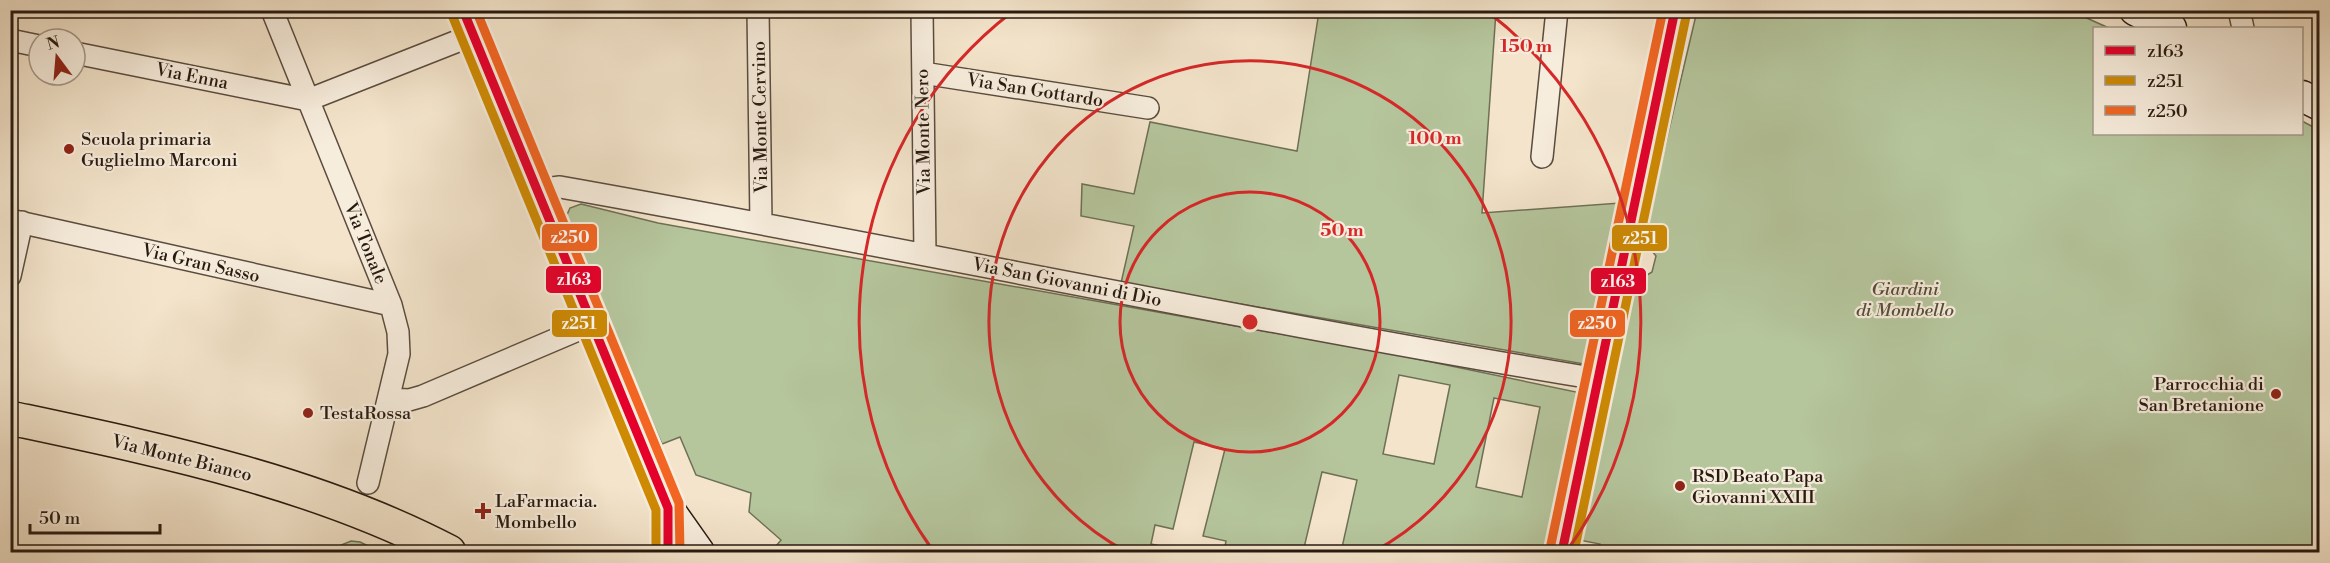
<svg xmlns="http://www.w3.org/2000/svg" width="2330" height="563" font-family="'Libre Bodoni',serif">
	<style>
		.green { fill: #b5c59c; stroke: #6e7056; stroke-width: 1.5; fill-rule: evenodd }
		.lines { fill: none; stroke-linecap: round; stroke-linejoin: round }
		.street-casing { stroke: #5b4c3f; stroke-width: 24 }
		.secondary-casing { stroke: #281a10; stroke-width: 33 }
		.primary-casing { stroke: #281a10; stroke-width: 36 }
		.street { stroke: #f7eddd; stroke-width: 21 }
		.secondary { stroke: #f7eddd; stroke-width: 30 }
		.primary { stroke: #f3e4cb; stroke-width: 33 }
		.bus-1-casing { stroke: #f7eddd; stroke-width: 14 }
		.bus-2-casing { stroke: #f7eddd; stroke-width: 14 }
		.bus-3-casing { stroke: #f7eddd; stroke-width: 14 }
		.bus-1 { stroke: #e4002b; stroke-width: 9 }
		.bus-2 { stroke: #ce8a03; stroke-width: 9 }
		.bus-3 { stroke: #f26522; stroke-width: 9 }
		.ring { fill: none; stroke: #d62828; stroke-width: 3 }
		.poi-dot { fill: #8f2418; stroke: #f7eddd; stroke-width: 2 }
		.labels { text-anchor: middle; stroke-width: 4.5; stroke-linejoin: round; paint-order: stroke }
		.street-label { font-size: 18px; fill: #281a10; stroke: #f7eddd }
		.poi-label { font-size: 18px; fill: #281a10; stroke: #f7eddd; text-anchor: start }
		.park-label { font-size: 18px; font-style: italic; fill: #524d3a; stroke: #f7eddd }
		.centre { fill: #d62828; stroke: #f7eddd; stroke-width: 3 }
		.ring-label { font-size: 18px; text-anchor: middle; font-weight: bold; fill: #d62828; stroke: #f7eddd; stroke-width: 4.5; stroke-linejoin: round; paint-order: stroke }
		.line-badge { stroke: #f7eddd; stroke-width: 2 }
		.badge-label { font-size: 16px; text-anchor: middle; font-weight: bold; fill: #fff }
	</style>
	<rect width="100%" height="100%" fill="#f3e4cb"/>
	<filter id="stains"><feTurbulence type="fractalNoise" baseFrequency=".00333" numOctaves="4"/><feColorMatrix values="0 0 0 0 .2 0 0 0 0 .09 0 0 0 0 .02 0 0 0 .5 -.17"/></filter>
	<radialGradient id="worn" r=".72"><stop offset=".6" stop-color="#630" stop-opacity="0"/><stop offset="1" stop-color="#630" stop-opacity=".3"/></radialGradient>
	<path class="green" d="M1253,10L1496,11L1482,213L1620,203L1584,364L1121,283L1134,226L1081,216L1082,184L1134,194L1150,122L1297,151L1318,18Z
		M1697,11H2071L2109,28H2094V134H2302V121L2319,130V552H1598L1600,544L1579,540L1634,283L1652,272L1656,256L1643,240Z
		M581,204L658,223L1393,354L1581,393L1548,552H1341L1357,480L1322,472L1303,552H1224L1226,541L1203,536L1225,449L1194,442L1173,529L1155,525L1151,544L1188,552H771L781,540L749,512L751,493L696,475L680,437L662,444L567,228L566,217L570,208ZM1399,375L1450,385L1434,464L1383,454ZM1494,398L1540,407L1522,497L1476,487Z
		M351,541L360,542L381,552H336L341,545Z"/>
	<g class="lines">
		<defs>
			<path id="street" d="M272,10L391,305L398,332L399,354L368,483
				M758,10L761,223
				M922,10L925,254
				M2239,10L2243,28
				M10,40L39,46
				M75,53L308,100L473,35
				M923,73L1148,108
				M1542,157L1557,10
				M537,190L560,187C906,248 1251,322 1598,379
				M10,220L391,305
				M10,276L22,222
				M390,399L409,400L423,396L592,324
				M1562,552L1625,259L1675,10"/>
			<path id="secondary" d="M463,10L668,508L699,552
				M2135,10L2171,28
				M2302,96L2320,105"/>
			<path id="primary" d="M10,418C160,450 313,481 449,552"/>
		</defs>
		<use href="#street" class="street-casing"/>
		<use href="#secondary" class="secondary-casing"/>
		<use href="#primary" class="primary-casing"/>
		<use href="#street" class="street"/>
		<use href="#secondary" class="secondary"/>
		<use href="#primary" class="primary"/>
		<defs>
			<path id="bus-1" d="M463,10L668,508V552
				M1562,552L1675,10"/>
			<path id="bus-2" d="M452,15L656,510V552
				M1574,552L1687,12"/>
			<path id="bus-3" d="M476,10L679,503L680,552
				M1550,549L1663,10"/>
		</defs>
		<use href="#bus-1" class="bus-1-casing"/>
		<use href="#bus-2" class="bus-2-casing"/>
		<use href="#bus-3" class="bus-3-casing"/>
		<use href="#bus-1" class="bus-1"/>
		<use href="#bus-2" class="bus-2"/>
		<use href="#bus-3" class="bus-3"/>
	</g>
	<g class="ring">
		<circle cx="1250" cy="322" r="130"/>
		<path d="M1127 552A261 261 0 1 1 1373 552"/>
		<path d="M934 552A391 391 0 0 1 1012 12M1488 12A391 391 0 0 1 1566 552"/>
	</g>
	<g class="poi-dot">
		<circle cx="69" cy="149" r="6"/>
		<circle cx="2276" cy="394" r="6"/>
		<circle cx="308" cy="413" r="6"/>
		<circle cx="1680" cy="486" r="6"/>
		<path d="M480 502h6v6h6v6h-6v6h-6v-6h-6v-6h6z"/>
	</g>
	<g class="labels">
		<g class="street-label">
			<text transform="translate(192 76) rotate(11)" y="6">Via Enna</text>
			<text transform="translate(1035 90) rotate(9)" y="6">Via San Gottardo</text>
			<text transform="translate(760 117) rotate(-91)" y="6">Via Monte Cervino</text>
			<text transform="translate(923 132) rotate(-91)" y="6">Via Monte Nero</text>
			<text transform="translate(366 243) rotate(68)" y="6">Via Tonale</text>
			<text transform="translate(201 263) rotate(13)" y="6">Via Gran Sasso</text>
			<text transform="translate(1067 282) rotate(11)" y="6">Via San Giovanni di Dio</text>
			<text transform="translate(182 458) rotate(14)" y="6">Via Monte Bianco</text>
		</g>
		<g class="poi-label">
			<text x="81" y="145">Scuola primaria<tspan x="81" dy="21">Guglielmo Marconi</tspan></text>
			<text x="2264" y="390" text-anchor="end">Parrocchia di<tspan x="2264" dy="21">San Bretanione</tspan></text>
			<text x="320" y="419">TestaRossa</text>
			<text x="1692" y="482">RSD Beato Papa<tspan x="1692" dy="21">Giovanni XXIII</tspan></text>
			<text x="495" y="507">LaFarmacia.<tspan x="495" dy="21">Mombello</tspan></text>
		</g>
		<g class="park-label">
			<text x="1905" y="295">Giardini<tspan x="1905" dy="21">di Mombello</tspan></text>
		</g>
	</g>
	<circle cx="1250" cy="322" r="9" class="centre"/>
	<g class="ring-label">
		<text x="1526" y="52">150 m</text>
		<text x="1435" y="144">100 m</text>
		<text x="1342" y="236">50 m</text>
	</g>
	<g class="line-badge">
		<rect x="541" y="223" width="57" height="29" rx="6" fill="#f26522"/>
		<rect x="1611" y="224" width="57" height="28" rx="6" fill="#ce8a03"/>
		<rect x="545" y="265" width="57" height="29" rx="6" fill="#e4002b"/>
		<rect x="1590" y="267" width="57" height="28" rx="6" fill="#e4002b"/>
		<rect x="551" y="309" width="57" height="29" rx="6" fill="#ce8a03"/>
		<rect x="1569" y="309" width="57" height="29" rx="6" fill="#f26522"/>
	</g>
	<g class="badge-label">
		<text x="570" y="243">z250</text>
		<text x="1640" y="244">z251</text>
		<text x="574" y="285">z163</text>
		<text x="1618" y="287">z163</text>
		<text x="579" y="329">z251</text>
		<text x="1597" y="329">z250</text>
	</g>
	<rect width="2330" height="563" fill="none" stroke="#f3e4cb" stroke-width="36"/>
	<rect x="12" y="12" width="2306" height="539" fill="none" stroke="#281a10" stroke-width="3"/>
	<rect x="18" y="18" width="2294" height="527" fill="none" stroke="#281a10" stroke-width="1.5"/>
	<rect x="2093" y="27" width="210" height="108" fill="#f7eddd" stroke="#a4998b" stroke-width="1.5"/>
	<rect x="2105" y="46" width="30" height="9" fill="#e4002b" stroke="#a4998b" stroke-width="1.5"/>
	<text x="2147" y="57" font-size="18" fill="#281a10">z163</text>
	<rect x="2105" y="76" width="30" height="9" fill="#ce8a03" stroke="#a4998b" stroke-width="1.5"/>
	<text x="2147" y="87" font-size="18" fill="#281a10">z251</text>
	<rect x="2105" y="106" width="30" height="9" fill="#f26522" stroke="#a4998b" stroke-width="1.5"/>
	<text x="2147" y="117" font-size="18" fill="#281a10">z250</text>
	<g transform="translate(57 57) rotate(344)"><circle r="28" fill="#f7eddd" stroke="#a4998b" stroke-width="1.5"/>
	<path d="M0-4.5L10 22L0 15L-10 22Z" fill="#8f2418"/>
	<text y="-9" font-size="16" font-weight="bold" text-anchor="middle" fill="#281a10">N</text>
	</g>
	<path d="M30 524v9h130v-9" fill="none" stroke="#281a10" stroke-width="3"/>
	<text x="39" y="524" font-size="18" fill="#281a10" stroke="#f7eddd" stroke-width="4.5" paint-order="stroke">50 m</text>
	<rect width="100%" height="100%" filter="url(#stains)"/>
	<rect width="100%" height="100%" fill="url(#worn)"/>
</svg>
